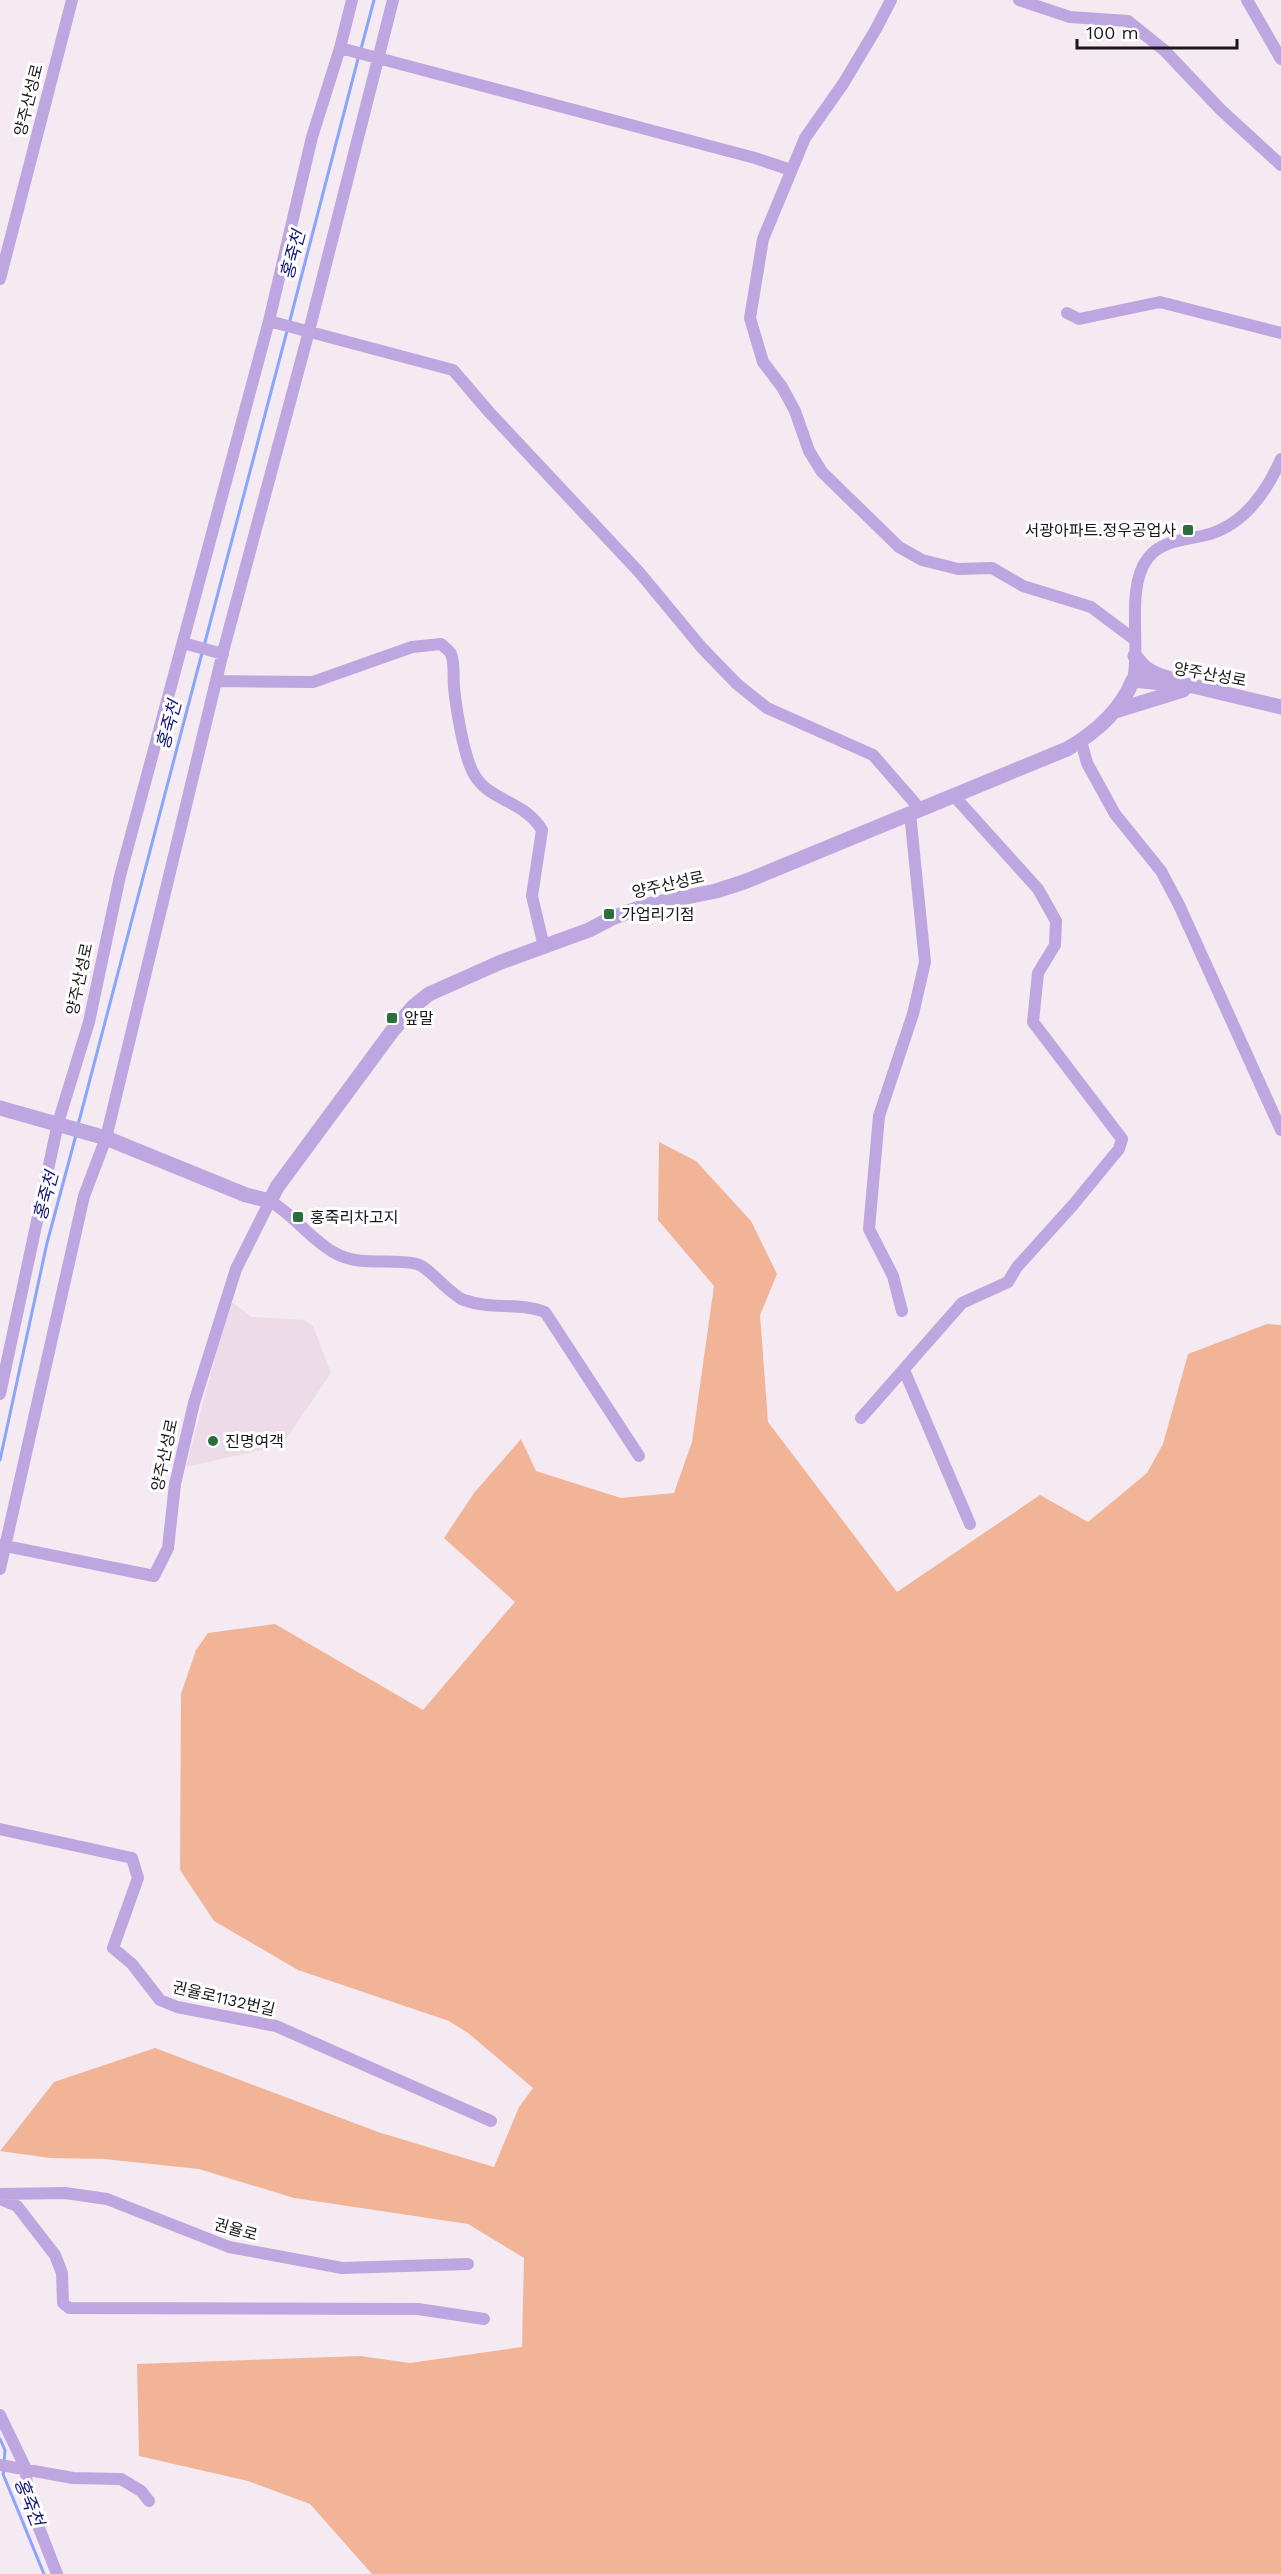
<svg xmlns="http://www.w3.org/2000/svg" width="1281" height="2574" font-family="'Work Sans','Noto Sans KR',sans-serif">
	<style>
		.built { fill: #eddbe7 }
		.green { fill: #f2b496 }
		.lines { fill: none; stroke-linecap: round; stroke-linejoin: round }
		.stream { stroke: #8aa6fc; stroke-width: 3 }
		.minor { stroke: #bea6e0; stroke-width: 12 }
		.tertiary { stroke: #bea6e0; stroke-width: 15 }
		.poi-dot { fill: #286f3c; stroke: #fff; stroke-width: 2 }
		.labels { text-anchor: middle; stroke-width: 6; stroke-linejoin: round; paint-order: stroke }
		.street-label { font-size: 16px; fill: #1b1719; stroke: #fff }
		.poi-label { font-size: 16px; fill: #1b1719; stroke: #fff; text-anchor: start }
		.water-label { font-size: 18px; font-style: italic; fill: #131779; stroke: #fff }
	</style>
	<rect width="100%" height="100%" fill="#f5eaf1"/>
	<path class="built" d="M230,1301L252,1317L304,1320L313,1326L331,1373L285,1441L271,1448L186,1467Z"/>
	<path class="green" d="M659,1142L696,1161L751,1221L777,1274L760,1315L768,1422L897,1592L1040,1495L1088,1522L1147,1473L1163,1444L1188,1354L1267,1324L1281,1325V2574H372L310,2504L248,2481L139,2456L137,2364L360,2356L410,2363L522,2347L524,2258L468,2224L294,2198L199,2169L104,2159L50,2158L0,2151L54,2082L155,2048L378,2132L494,2167L519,2107L533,2088L468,2033L449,2021L298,1970L214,1921L180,1870L181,1694L196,1650L208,1633L275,1624L423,1710L515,1602L444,1538L474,1493L521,1439L536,1471L621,1498L674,1493L692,1442L714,1286L658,1220Z"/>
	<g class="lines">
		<path class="stream" d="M361,49L374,0
			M289,324L359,55
			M204,646L287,331
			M78,1125L202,653
			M0,1460L47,1243L76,1135
			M0,2439L5,2450L4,2463
			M4,2470L3,2474L44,2574"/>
		<path class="minor" d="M891,0L876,29L843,84L805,138L763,239L750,318L763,362L782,387L795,411L809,451L822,472L899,547L922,560L958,569L992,568L1023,586L1091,607L1135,640
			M1019,0L1070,17L1128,21L1165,51L1221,110L1281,165
			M1247,0L1281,59
			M340,48L755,158L791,170
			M0,279L72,0
			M1067,313L1079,319L1160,302L1281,333
			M269,321L453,370L490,413L639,572L702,648L737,684L767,708L873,755L920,809
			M183,643L223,654
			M1133,680C1141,646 1125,587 1148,558C1162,539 1189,540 1210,534C1245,523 1267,491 1281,459
			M216,681L313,682L412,647L441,644C444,647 450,651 451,654C455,663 453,677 454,687C456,708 464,759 475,776C490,801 525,801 542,830L532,896L544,947
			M1081,741L1087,763L1115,814L1161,871L1179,905L1281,1130
			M902,1311L893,1276L869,1229L879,1116L913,1014L925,962L910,813
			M904,1370L970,1524
			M0,1394L58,1123L89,1022L120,876L269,321L312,137L340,48L352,0
			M861,1418L962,1303L1008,1282L1017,1267L1073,1205L1119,1149L1122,1139L1033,1022L1038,973L1055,945L1056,921L1038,889L954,796
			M0,1545L154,1576L168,1548L175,1484L194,1403L236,1269L270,1201C294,1215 310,1239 335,1253C359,1267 391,1258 417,1264C429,1267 449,1294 464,1300C491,1310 519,1302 545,1312L639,1456
			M0,1569L84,1196L106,1138L223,652L309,331L393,0
			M0,1829L132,1858L138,1878L113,1948L132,1964L160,2000L177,2007L276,2026L491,2121
			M0,2194L65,2193L107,2199L229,2247L342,2268L468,2264
			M0,2199L17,2206L55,2255L62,2273L63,2303L69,2308L418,2309L484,2319
			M0,2415L26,2469L27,2497L57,2574
			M0,2465L73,2478L121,2479L141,2491L149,2501"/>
		<path class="tertiary" d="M1135,656C1144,669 1152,674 1168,678
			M1115,711L1183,690
			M0,1108L106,1138L246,1195L270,1201L277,1187L393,1030L414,1006L429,994L501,962L589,930L612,918L647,905L716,891L744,882L1067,749C1095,733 1121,710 1133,680L1193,686L1281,707"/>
	</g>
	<g class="poi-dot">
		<rect x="1182" y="524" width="12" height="12" rx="3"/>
		<rect x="603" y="908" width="12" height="12" rx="3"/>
		<rect x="386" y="1012" width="12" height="12" rx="3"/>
		<rect x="292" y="1211" width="12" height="12" rx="3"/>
		<circle cx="213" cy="1441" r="6"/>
	</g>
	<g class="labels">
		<g class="street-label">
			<text transform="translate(28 100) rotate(-76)" y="6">양주산성로</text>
			<text transform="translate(1210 674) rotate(10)" y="6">양주산성로</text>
			<text transform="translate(668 884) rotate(-13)" y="6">양주산성로</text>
			<text transform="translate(79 979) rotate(-78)" y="6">양주산성로</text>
			<text transform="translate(164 1455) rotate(-78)" y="6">양주산성로</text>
			<text transform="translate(224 1998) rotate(13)" y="6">권율로1132번길</text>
			<text transform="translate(236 2229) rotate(16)" y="6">권율로</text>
		</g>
		<g class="poi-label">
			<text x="1176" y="536" text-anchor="end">서광아파트.정우공업사</text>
			<text x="621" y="920">가업리기점</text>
			<text x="404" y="1024">앞말</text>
			<text x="310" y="1223">홍죽리차고지</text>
			<text x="225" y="1447">진명여객</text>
		</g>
		<g class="water-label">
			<text transform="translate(293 255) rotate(-75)" y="6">홍죽천</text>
			<text transform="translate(169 725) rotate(-75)" y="6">홍죽천</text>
			<text transform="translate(46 1196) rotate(-75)" y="6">홍죽천</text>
			<text transform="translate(29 2502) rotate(68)" y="6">홍죽천</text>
		</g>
	</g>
	<path d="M1077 39v9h160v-9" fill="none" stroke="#1b1719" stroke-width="3"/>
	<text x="1086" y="39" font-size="18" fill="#1b1719" stroke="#ffffff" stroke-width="4.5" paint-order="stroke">100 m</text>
</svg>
